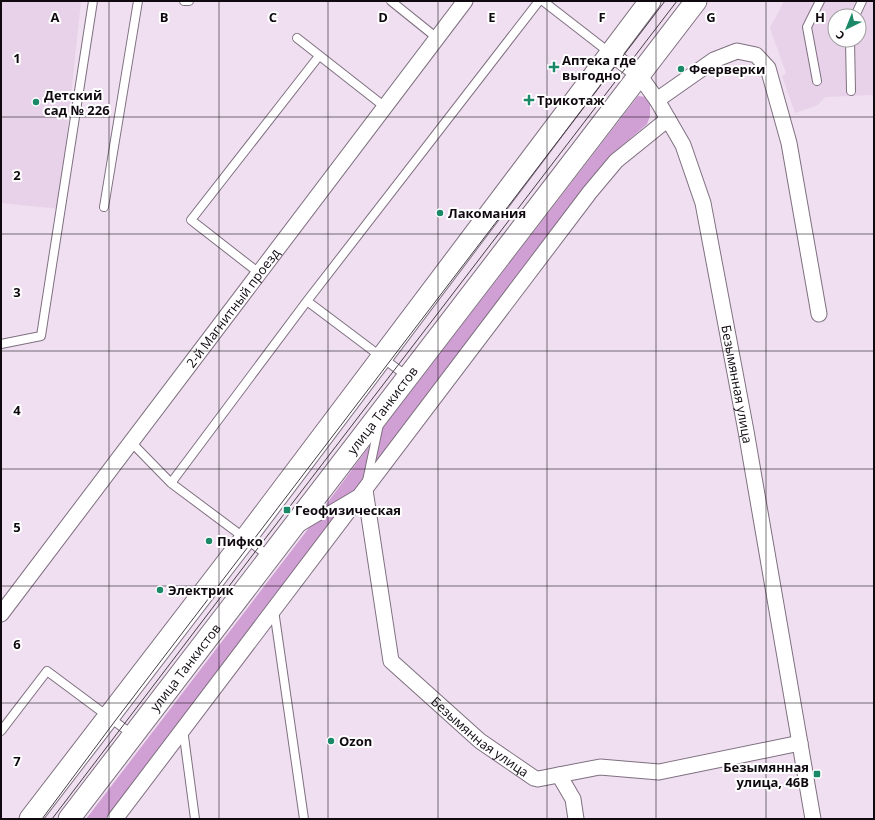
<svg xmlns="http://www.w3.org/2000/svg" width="875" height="820" font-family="'Open Sans',sans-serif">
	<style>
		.built { fill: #e8d2e9; fill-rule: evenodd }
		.forest { fill: #d09fd3 }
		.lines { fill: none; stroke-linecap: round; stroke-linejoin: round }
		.lane-casing { stroke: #7f7080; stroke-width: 10 }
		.street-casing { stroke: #7f7080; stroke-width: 17 }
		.secondary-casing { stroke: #7f7080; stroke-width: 23 }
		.lane { stroke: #fff; stroke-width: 8 }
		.street { stroke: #fff; stroke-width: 15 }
		.secondary { stroke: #fff; stroke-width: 21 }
		.tram { stroke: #483f48; stroke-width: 1 }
		.grid { fill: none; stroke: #100a10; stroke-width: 1; stroke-opacity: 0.55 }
		.poi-dot { fill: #1b8968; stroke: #fff; stroke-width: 1.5 }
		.labels { text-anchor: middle; stroke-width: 4; stroke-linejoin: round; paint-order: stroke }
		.poi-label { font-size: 13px; font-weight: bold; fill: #100a10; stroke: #fff; text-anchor: start }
		.street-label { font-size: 13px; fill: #100a10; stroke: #fff }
		.grid-label { font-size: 13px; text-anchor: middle; font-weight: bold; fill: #100a10; stroke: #fff; stroke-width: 4; stroke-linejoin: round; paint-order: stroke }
	</style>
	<rect width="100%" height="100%" fill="#efdff0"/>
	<path class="built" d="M1,1H81L59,209L1,203Z
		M784,1H874V99L872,95L825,97L818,105L795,113L782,76L786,73L770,28ZM835,16H859V40H835Z"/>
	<path class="forest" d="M638,96L646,97L650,105V116L647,124L610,156L584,188L106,819H86L305,533L385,425Z"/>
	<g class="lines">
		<defs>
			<path id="lane" d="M184,1H189
				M391,1L437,38
				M543,1L610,53
				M855,16L862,1
				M297,38L385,107
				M850,40L851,91
				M817,81L807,27L820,1
				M104,207L138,1
				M259,273L191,220L319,56
				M307,301L408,377
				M1,344L41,336L93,1
				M131,442L171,483L270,557
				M367,481L379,424
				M171,483L307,301L539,1
				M301,527L355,495
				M274,610L304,819
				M183,729L195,819
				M1,731L47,671L133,735"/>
			<g id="street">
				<path id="s1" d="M610,53L639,75L657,100L683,145L703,203L746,431L813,819"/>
				<path d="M657,100L714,60L737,51L756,55L768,68L789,143L819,314"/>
				<path id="s2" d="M365,490L391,661L480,741L534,778L538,779L600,767L659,772L800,743"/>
				<path id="s3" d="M1,614L465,1"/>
				<path d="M559,775L573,799L576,819"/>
				<path d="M115,819L590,192L616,161L668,119"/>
			</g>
			<g id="secondary">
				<path d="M30,819L245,539L650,1"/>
				<path id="s4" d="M69,819L696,1"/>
			</g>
		</defs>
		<use href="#lane" class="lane-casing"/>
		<use href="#street" class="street-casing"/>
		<use href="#secondary" class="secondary-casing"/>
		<use href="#lane" class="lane"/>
		<use href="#street" class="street"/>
		<use href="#secondary" class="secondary"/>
		<path class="tram" d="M42,819L115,721L665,1
			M52,819L258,548L677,1"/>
	</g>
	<path class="grid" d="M109,1V819M219,1V819M328,1V819M438,1V819M547,1V819M656,1V819M766,1V819M1,117H874M1,234H874M1,351H874M1,469H874M1,586H874M1,703H874"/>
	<g class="poi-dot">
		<path d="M552 61h4v4h4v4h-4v4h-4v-4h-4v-4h4z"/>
		<circle cx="681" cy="69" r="4"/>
		<path d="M527 94h4v4h4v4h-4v4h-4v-4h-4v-4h4z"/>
		<circle cx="36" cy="102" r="4"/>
		<circle cx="440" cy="213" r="4"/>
		<rect x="283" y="506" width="8" height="8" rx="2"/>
		<circle cx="209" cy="541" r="4"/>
		<circle cx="160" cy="590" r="4"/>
		<circle cx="331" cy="741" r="4"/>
		<rect x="813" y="770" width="8" height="8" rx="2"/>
	</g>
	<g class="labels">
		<g class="poi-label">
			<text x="562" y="65">Аптека где<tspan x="562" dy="15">выгодно</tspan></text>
			<text x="689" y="74">Феерверки</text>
			<text x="44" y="100">Детский<tspan x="44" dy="15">сад № 226</tspan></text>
			<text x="537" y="105">Трикотаж</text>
			<text x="448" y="218">Лакомания</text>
			<text x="295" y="515">Геофизическая</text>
			<text x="217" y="546">Пифко</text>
			<text x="168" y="595">Электрик</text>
			<text x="339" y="746">Ozon</text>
			<text x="809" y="772" text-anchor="end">Безымянная<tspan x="809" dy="15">улица, 46В</tspan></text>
		</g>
		<g class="street-label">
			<text dy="5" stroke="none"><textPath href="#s3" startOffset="384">2-й Магнитный проезд</textPath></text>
			<text dy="5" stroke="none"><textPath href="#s1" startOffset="365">Безымянная улица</textPath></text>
			<text dy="5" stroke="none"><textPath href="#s4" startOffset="515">улица Танкистов</textPath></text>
			<text dy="5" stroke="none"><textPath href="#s4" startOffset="191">улица Танкистов</textPath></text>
			<text dy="5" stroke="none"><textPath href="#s2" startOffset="290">Безымянная улица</textPath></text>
		</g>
	</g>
	<g class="grid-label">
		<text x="55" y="22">A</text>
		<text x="164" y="22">B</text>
		<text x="273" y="22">C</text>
		<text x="383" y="22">D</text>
		<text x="492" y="22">E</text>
		<text x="602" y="22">F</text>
		<text x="711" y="22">G</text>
		<text x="820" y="22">H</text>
		<text x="17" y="63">1</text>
		<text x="17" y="180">2</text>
		<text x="17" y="297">3</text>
		<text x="17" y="415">4</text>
		<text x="17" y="532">5</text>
		<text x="17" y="649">6</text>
		<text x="17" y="766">7</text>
	</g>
	<rect width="875" height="820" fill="none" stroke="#100a10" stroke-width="4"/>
	<g transform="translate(847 28) rotate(223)"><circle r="19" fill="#ffffff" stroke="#9f9d9f"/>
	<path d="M0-3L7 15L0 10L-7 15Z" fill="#1b8968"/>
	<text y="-6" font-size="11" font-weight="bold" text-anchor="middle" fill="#100a10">С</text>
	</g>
</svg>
